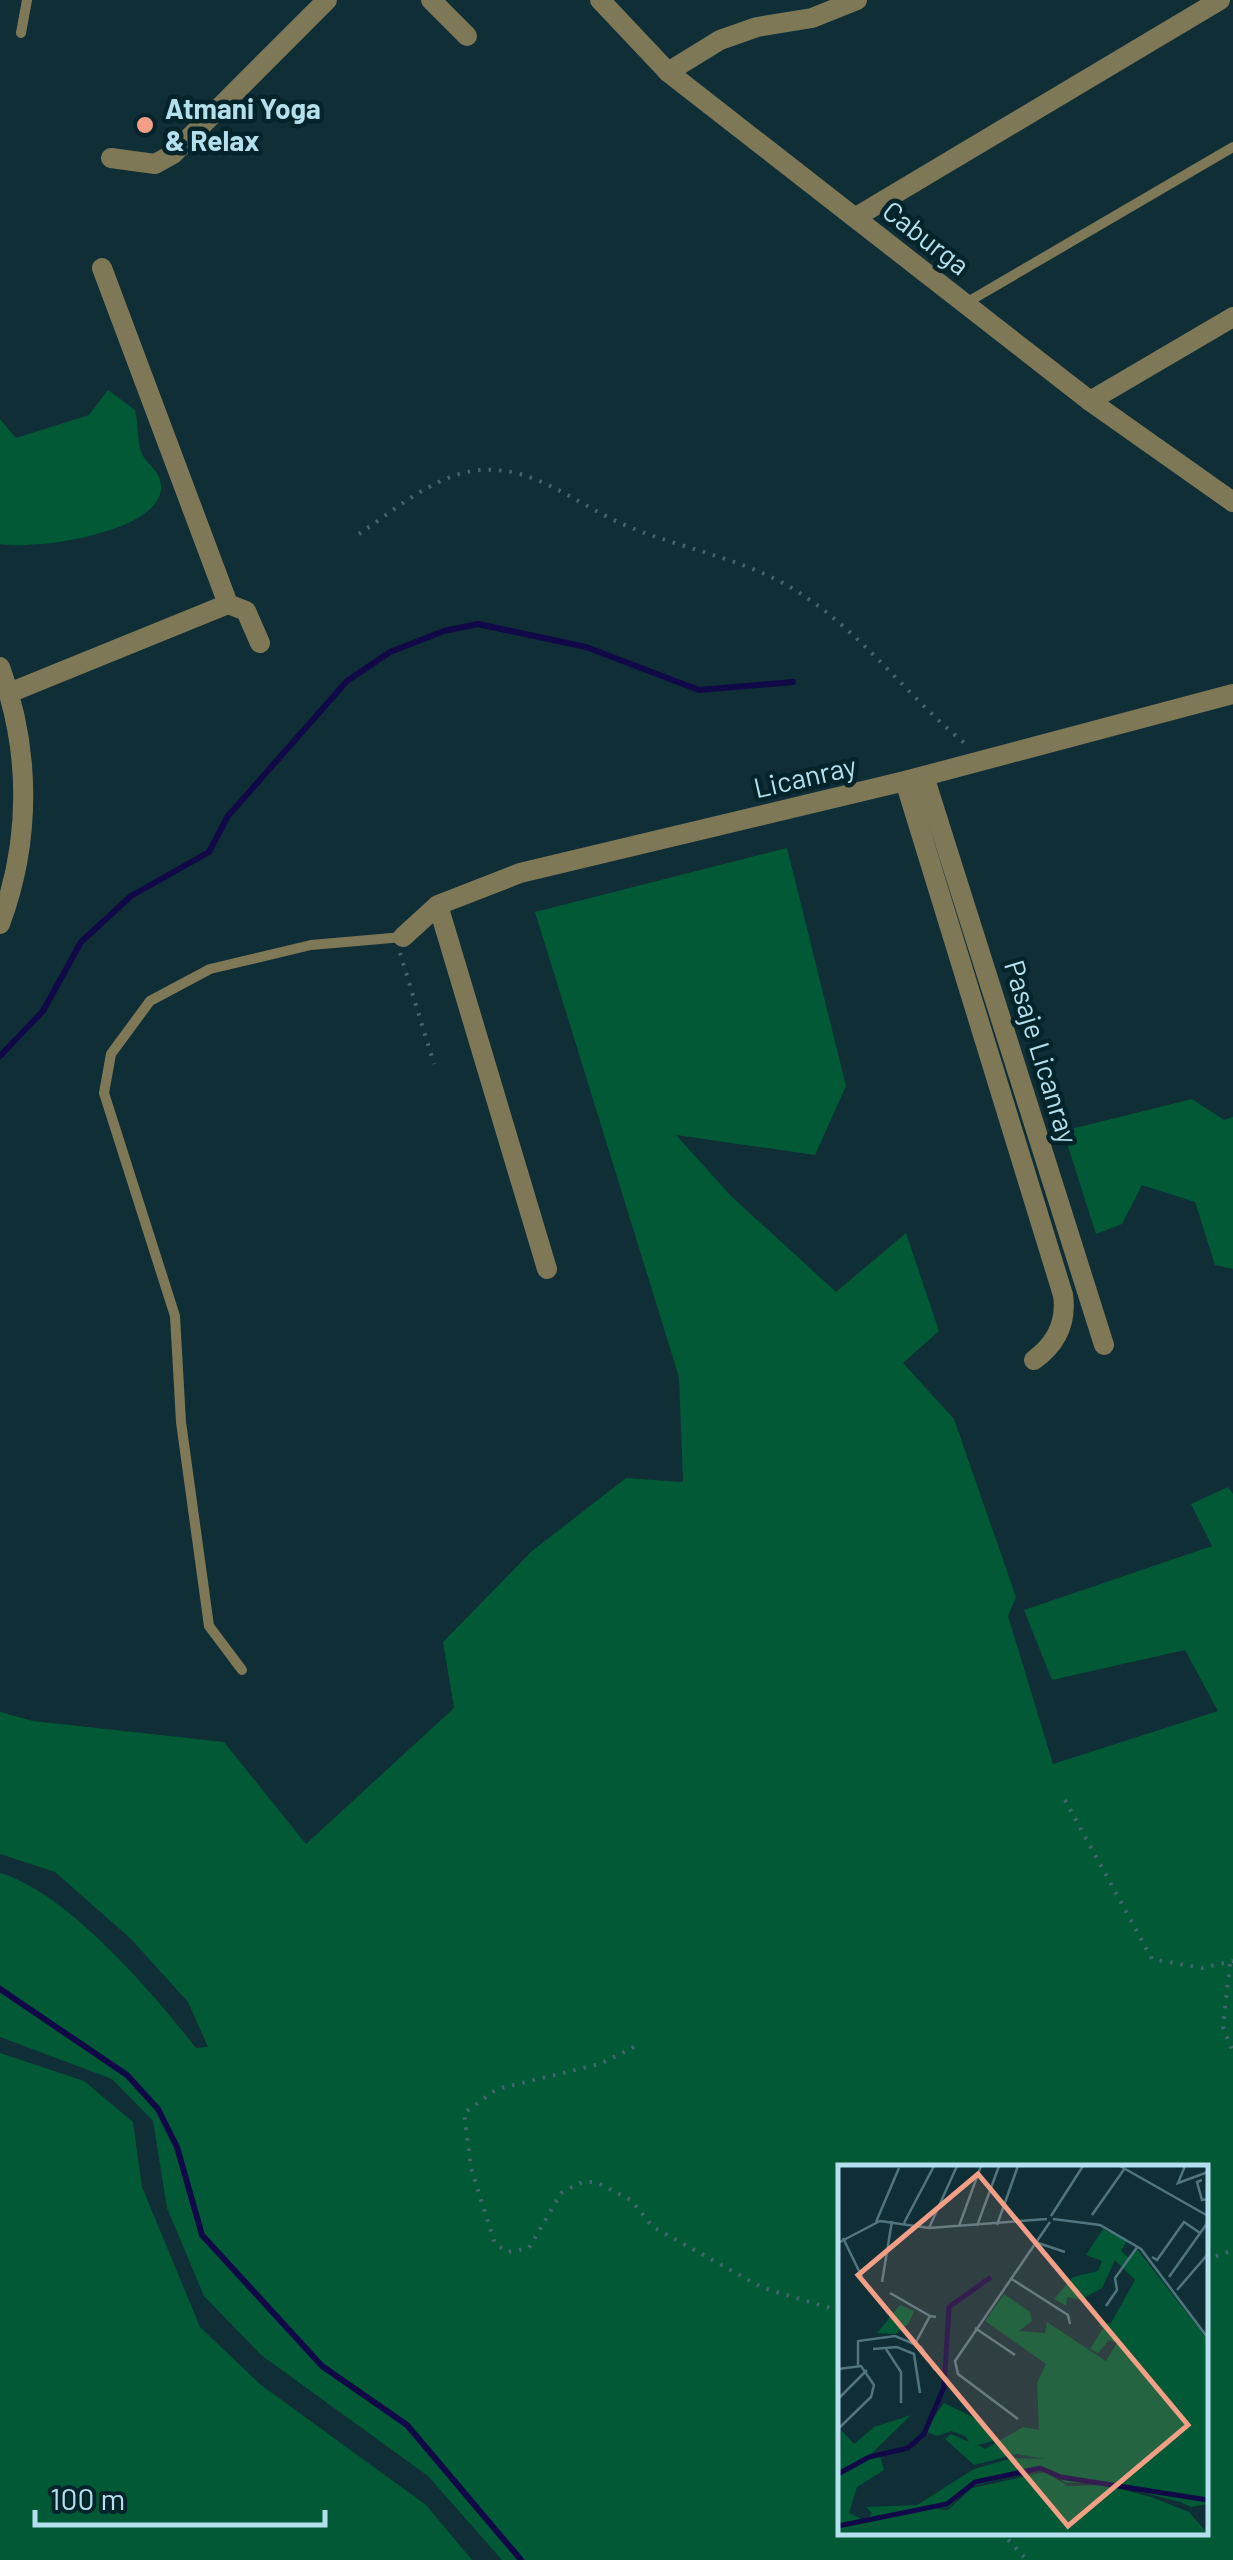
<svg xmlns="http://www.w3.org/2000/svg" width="1233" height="2560" font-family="Barlow,sans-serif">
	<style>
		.green { fill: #015a35; fill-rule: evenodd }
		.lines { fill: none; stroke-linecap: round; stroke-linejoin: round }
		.stream { stroke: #110947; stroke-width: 6 }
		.path { stroke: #42656f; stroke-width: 4; stroke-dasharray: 2.5 8; stroke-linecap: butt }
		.service { stroke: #7f7857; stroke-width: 10 }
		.minor { stroke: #7f7857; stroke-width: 20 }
		.tertiary { stroke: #7f7857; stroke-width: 20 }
		.poi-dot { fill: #f39f86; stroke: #04242c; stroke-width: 4 }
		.labels { text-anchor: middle; stroke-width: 9; stroke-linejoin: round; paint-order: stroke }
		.poi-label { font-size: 28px; font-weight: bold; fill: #b4e0ed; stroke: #04242c; text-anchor: start }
		.street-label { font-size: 28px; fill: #b4e0ed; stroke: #04242c }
		.inset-river { fill: none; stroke: #110947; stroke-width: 5 }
		.inset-road { fill: none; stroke: #51757f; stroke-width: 2.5 }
		.view { fill: #f39f86; fill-opacity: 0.15; stroke: #f39f86; stroke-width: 5 }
		.inset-edge { fill: none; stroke: #b4e0ed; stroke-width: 5 }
	</style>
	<rect width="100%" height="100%" fill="#0f2e36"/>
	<path class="green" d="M108,390L135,410C139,424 136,443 143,456C151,468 162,473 161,489C158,533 35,550 0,544V419L16,438L89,415Z
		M787,848L846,1086L815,1155L676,1135L731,1196L836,1292L906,1233L939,1331L903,1363L954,1419L1016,1597L1008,1616L1053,1764L1218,1711L1185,1650L1052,1680L1024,1610L1212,1546L1191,1504L1228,1487L1233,1494V2560H502L428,2476L261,2355L204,2296L167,2208L153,2121L112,2079L0,2037V1873C67,1892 154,1994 196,2048L208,2047L188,2002L131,1939L55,1872L0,1854V1712L33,1721L224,1742L306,1844L454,1708L443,1642L532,1551L626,1478L683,1482L679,1377L535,912ZM840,2168H1206V2532H840Z
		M1192,1099L1224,1120L1233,1117V1269L1215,1265L1195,1202L1142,1185L1122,1224L1096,1234L1063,1131Z
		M0,2053L84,2081L133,2122L142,2187L200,2327L261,2385L426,2505L472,2560H0Z"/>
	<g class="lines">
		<path class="stream" d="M0,1056L43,1011L81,942L131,896L209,852L228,816L347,681L390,652L444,631L478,624L586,647L699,690L793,682
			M0,1989L127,2075L158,2109L177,2147L202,2235L322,2366L407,2425L521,2560"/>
		<path class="path" d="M359,534C393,511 431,478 472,471C529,462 571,501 620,523C678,549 744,557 798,592C863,633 907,697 967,745
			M400,953L434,1064
			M1065,1800L1152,1959L1202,1968L1233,1961
			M1230,1964L1223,2027L1233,2052
			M634,2047L600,2064L497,2089L464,2113L471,2168L495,2244L508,2252L529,2248L561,2193L582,2182H596L631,2200L653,2227L763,2288L840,2311
			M1206,2260L1233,2250
			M1001,2532L1027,2560"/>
		<path class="service" d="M21,33L27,0
			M966,303L1233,147
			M242,1670L209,1626L181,1422L175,1316L104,1093L111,1054L150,1001L210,969L311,945L403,937"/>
		<path class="minor" d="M431,0L467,36
			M668,72L720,40L757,27L812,18L857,0
			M111,158L155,164L173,154L327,0
			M856,217L1220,0
			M102,268L228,604
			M1090,401L1233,317
			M0,667C31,750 31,841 0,924
			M9,693L228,604L246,611L260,643
			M924,776L1104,1345
			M905,781L1063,1295C1067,1323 1056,1344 1034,1360
			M438,905L547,1269
			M403,937L438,905L520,873L905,781L1233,694"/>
		<path class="tertiary" d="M600,0L668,72L1090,401L1233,502"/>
	</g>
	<circle class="poi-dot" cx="145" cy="125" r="10"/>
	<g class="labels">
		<g class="poi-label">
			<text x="165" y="119">Atmani Yoga<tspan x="165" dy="32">&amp; Relax</tspan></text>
		</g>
		<g class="street-label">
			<text transform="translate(926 238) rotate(38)" y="10">Caburga</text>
			<text transform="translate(805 777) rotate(-13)" y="10">Licanray</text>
			<text transform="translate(1041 1052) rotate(73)" y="10">Pasaje Licanray</text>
		</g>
	</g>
	<g transform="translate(838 2165)">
		<rect width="370" height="370" fill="#0f2e36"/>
		<path d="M265,64L289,75L283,86L291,93L299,84L370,175V339L353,342L342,337L265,317L228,318L209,305L201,304L132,322L111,342L98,344L110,345L134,323L207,307L230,321L267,320L313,332L351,347L370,369H0L3,265L16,279L36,262L73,250L27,295L42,291L46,305L19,322L11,348L28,356L34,348L28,342L79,340L136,304L175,293L207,294L179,289L136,300L107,274L113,269L131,277L127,271L113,266L99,271L86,266L106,238L147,258L155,276L140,280L147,284L185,262L201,265L199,218L208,199L147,156L166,129L192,147L194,156L181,166L207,168L209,157L268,196L279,178L271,175L260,188L252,184L265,163L260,160L273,158L297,115L277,95L264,123L242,135L229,132L228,141L216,134L235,112L260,106L264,96L248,90ZM62,140L76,146L71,158L58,169L39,168Z" fill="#015a35"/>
		<path class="inset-river" d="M0,309L31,292L70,283L86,269L106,222L111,142L153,112M0,361L109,339L137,317L202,303L223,312L370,335"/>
		<path class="inset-road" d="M282,1L370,51M347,1L340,18L370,7M364,15L359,17L364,35L370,34M254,50L287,3M213,51L245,1M215,54L262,60L303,84L370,173M38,57L61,3M66,58L96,1M159,60L180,1M121,61L143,1M139,61L161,1M91,63L119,1M5,73L24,112M197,77L227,87M0,78L42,56L91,63L209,54M314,92L319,95L346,57L362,68M331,112L370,57M172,113L230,150L232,159M44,117L54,56M339,125L370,89M52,128L92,151M268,141L279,125L277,113L300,81M137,163L177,190M78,177L92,151L98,152M35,184L59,182L76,189L82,228M48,184L63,207V238M20,200V176L57,171L83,182L97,205M0,204L23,201L36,220L33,232L0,264M0,234L29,205M180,254L120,209L117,196L212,57"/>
		<path class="view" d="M140,9L350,260L230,361L20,110Z"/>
		<rect width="370" height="370" class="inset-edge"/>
	</g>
	<path d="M35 2510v15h290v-15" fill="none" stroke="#b4e0ed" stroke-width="5"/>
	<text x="50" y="2510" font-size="30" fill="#b4e0ed" stroke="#04242c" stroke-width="8" paint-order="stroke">100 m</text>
</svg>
